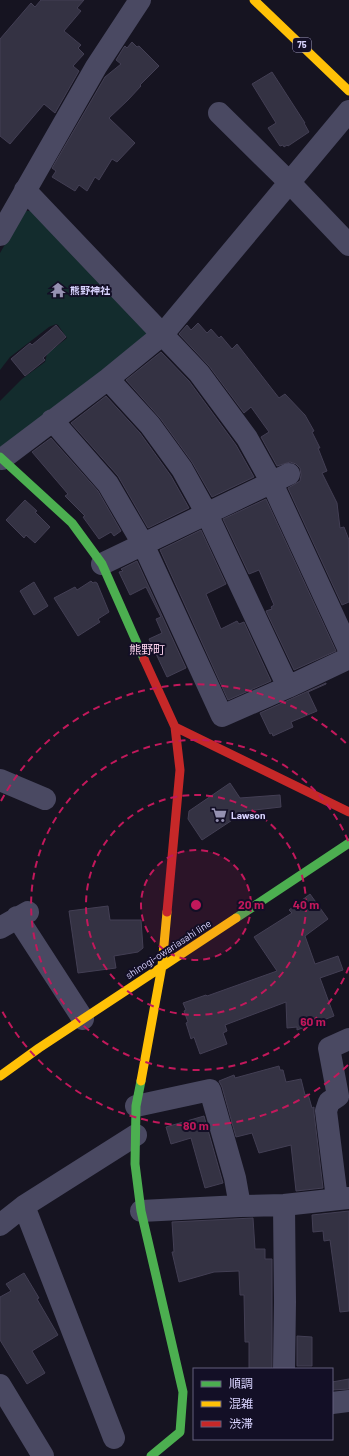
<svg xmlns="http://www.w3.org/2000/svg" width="349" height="1456" font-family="Barlow,'Noto Sans JP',sans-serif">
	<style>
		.green { fill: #132c2d }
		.building { fill: #343243; stroke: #433f54 }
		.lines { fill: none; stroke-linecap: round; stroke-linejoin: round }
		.street { stroke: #4a4962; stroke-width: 22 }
		.fast { stroke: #4caf50; stroke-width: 9 }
		.slow { stroke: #ffc107; stroke-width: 9 }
		.jam { stroke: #c62828; stroke-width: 9 }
		.ring { fill: none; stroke: #c2185b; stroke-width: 2; stroke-dasharray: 7 5 }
		.labels { text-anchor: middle; stroke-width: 4; stroke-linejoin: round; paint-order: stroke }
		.shield { fill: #130f26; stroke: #9e99be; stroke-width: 1 }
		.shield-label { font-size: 9px; font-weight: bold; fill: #d9d4ff }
		.poi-label { font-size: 10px; font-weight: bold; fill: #d9d4ff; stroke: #130f26; text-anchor: start }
		.street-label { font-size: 10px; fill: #d9d4ff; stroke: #130f26 }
		.quarter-label { font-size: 12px; fill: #ffd6f0; stroke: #130f26 }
		.centre { fill: #c2185b; stroke: #130f26; stroke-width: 2 }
		.ring-label { font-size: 12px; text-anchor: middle; font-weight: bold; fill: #c2185b; stroke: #130f26; stroke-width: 4; stroke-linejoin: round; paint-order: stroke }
	</style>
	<rect width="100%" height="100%" fill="#161421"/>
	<path class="green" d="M26,211H31L144,323L148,337L0,448V401L22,379L45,362L47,354L67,338L58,325L56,324L49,327L10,357L0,370V253L22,215Z"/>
	<path class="building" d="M41,0H84L77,8L81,11L64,31L81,45L78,48L84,54L73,66L79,71L55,113L44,104L10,144L0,136V39L31,3L35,7Z
		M132,42L137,47L139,46L159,66L140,85L141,86L128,100L109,118L135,143L117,162L112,159L99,180L95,177L87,191L79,185L75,191L52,177L56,171L52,168L105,77L121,64L116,60L124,47L125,46L127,48Z
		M272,72L305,123H304L309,132L288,146L287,145L284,147L283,145L280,146L268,128L276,123L252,84Z
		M198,323L207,333L211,329L219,338L221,336L232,349L237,344L279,398L285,394L305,415L314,431L312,432L320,448H318L327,471L322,473L337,503L340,528L344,527L349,540V602L342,605L288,488L300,481L301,475L300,468L296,464L290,462L277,466L261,437L269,432L251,407L244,413L209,366L179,334L187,325L191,330Z
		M56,325L66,337L43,358L45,360L25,376L11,359L30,343L32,345Z
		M161,352L189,381L236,445L254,477L212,497L192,462L160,418L126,380Z
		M106,396L140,433L171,476L189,508L148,528L118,476L71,423Z
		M51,438L98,491L121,531L114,536L111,532L99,539L83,517L85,516L65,496L68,494L32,452Z
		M266,499L336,651L294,670L266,611L272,609L271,607L274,605L259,570L249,574L223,519Z
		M25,500L37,511L35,512L50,527L35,543L26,535L24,538L6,520Z
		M201,530L226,584L206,594L221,629L237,621L239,624L244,622L271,681L228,700L160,550Z
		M137,561L186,668L167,677L149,639L162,633L156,619L161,617L146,587L130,595L119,572L123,571L121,569Z
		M91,581L93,583L95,582L97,583L109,612L98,619L100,622L78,636L54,598L75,587L77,590Z
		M34,582L48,606L34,615L20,591Z
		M326,683V684L308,692L317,711L291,722L293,727L273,736L272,733L270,734L260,713Z
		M230,783L240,798L280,795L281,807L246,811L202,840L188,819L189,811Z
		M310,894L328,919L305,936L315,964L338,956L343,970L320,978L334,1016L297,1030V1027L287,1028L286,1002L225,1025L227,1031L223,1033L227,1044L200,1054L194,1037L191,1039L186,1023L188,1022L184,1011L186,1010L183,1003L206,995L207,996L277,971L254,937L292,913L289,910Z
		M108,906L110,920H141L143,948L138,952L114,956L116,968L78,973L69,911Z
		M279,1066L280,1070H283L286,1082L301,1079L305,1095L308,1094L312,1108L314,1107V1113L323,1188L296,1191L291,1145L259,1153L252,1133L236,1137L222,1087L219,1081L234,1075L235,1078Z
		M204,1116L223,1183L205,1188L191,1138L171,1144L166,1127Z
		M349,1211V1311L340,1312L330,1240L324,1241L323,1231L313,1232L312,1215Z
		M253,1218L255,1249H265V1259H272V1369H249V1342H245L244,1295H240L239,1271L214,1272L179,1282L172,1252H174L172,1222Z
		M24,1273L39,1298L37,1299L58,1335L32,1351L45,1373L27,1384L0,1340V1297L11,1291L6,1284Z
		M297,1336L312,1337V1366H297Z
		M349,1379V1389L332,1390V1382Z"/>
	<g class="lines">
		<path class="street" d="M219,113L289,182L349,245
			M25,190L199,373L247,438L272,483L349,650
			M0,235L96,67L140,0
			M108,379L150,425L182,469L207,514L288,687
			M52,420L108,484L143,544L222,716L288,687L349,658
			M2,459L108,379L163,334L349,111
			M102,564L289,474
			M0,780L45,799
			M17,917L83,1019
			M0,928L28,912
			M136,1106L210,1090L235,1178L240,1206
			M337,1199L326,1111L329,1102L338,1096L329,1048L349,1039
			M24,1206L114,1438
			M141,1211L240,1206L284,1205L349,1198
			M0,1225L24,1206L136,1135
			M284,1369L285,1302L284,1205
			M0,1385L43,1456
			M332,1403L349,1401"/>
		<path class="fast" d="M0,457L72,523L102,564L144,659
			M236,918L349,843
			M141,1081L136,1106L135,1164L141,1211L183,1392L180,1432L151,1456"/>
		<path class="slow" d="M254,0L349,91
			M0,1076L39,1048L236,918
			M141,1081L162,966L167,912"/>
		<path class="jam" d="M144,659L175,727L180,770L167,912
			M175,727L349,812"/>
	</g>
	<circle cx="196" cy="905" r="55" fill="#c2185b" fill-opacity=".12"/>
	<g class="ring">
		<circle cx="196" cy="905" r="55"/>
		<circle cx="196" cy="905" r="110"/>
		<path d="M349 967A165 165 0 1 1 349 843"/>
		<path d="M348 1065A221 221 0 0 1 1 1009M1 801A221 221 0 0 1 348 745"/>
	</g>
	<defs>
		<symbol id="temple-bare" viewBox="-9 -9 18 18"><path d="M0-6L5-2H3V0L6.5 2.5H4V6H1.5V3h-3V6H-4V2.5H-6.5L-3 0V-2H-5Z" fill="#9591b1" stroke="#130f26" stroke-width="2.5" paint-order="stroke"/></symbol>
		<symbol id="supermarket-bare" viewBox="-9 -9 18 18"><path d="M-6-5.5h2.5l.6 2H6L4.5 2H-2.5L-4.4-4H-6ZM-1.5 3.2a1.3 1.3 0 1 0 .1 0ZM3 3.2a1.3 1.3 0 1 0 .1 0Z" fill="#9591b1" stroke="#130f26" stroke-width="2.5" paint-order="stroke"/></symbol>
	</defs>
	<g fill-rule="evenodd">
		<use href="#temple-bare" x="47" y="279" width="22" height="22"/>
		<use href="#supermarket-bare" x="208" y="804" width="22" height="22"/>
	</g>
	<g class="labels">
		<rect class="shield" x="293" y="38" width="18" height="14" rx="3"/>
		<g class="shield-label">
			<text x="302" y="48">75</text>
		</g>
		<g class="poi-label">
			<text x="70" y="294">熊野神社</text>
			<text x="231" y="819">Lawson</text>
		</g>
		<g class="street-label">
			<text transform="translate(168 949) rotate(-33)" y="4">shinogi-owariasahi line</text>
		</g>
		<g class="quarter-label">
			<text x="147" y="654">熊野町</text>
		</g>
	</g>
	<circle cx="196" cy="905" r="6" class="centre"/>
	<g class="ring-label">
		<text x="251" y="909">20 m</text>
		<text x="306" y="909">40 m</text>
		<text x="313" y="1026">60 m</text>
		<text x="196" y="1130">80 m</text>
	</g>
	<rect x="193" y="1368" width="140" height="72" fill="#130f26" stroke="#625e7d"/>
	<rect x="201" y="1381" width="20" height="6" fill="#4caf50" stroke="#625e7d"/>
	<text x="229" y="1388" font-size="12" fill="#d9d4ff">順調</text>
	<rect x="201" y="1401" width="20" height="6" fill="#ffc107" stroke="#625e7d"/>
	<text x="229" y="1408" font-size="12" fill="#d9d4ff">混雑</text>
	<rect x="201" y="1421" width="20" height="6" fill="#c62828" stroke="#625e7d"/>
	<text x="229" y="1428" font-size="12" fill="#d9d4ff">渋滞</text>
</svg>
